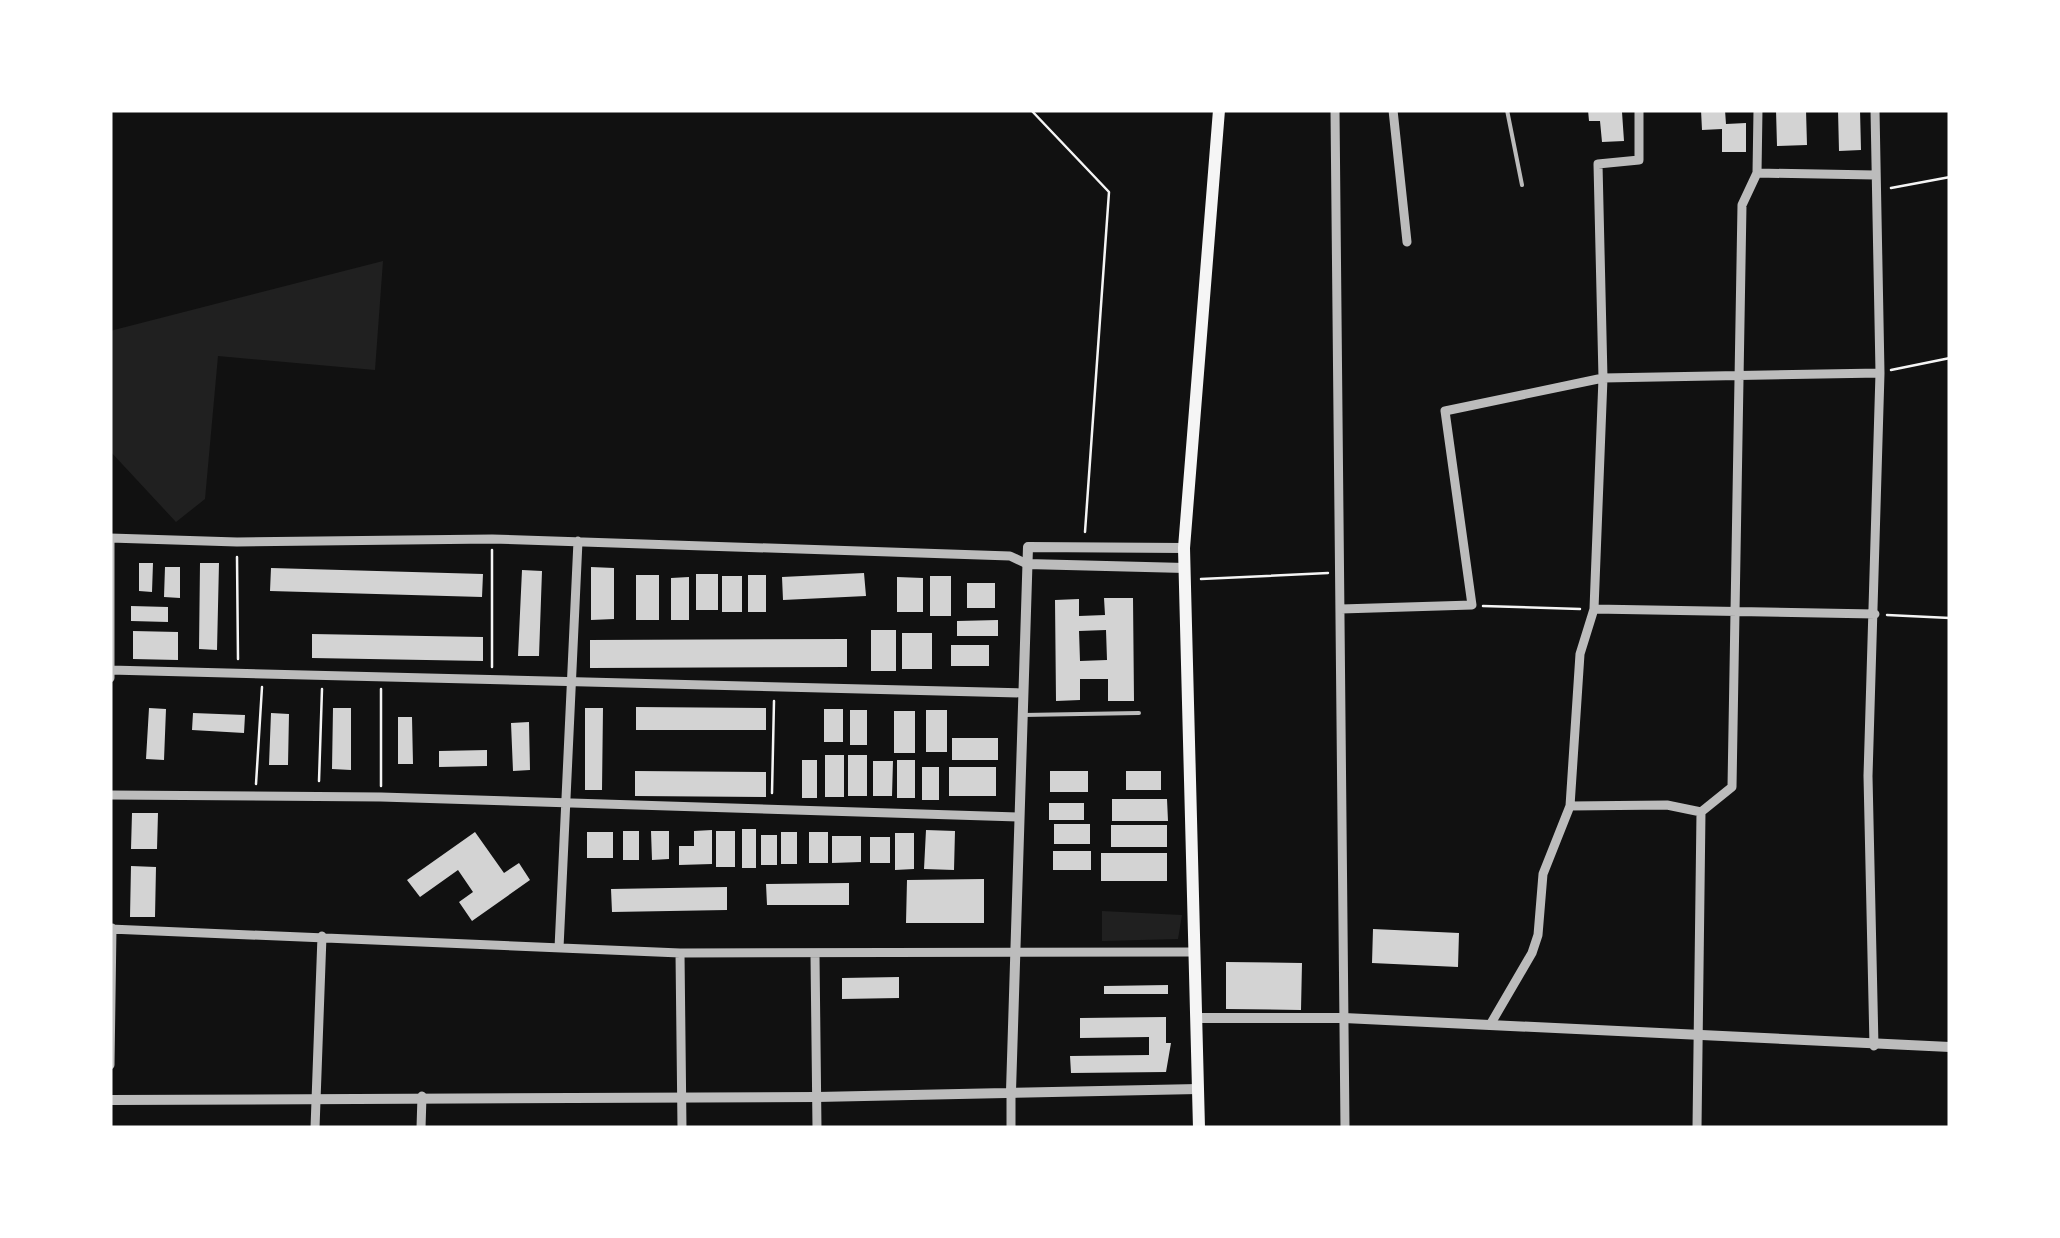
<svg xmlns="http://www.w3.org/2000/svg" width="2060" height="1238" font-family="'PT Sans',sans-serif">
	<style>
		.green { fill: #202020 }
		.building { fill: #d3d3d3; fill-rule: evenodd }
		.lines { fill: none; stroke-linecap: round; stroke-linejoin: round }
		.path { stroke: #f5f5f5; stroke-width: 2.5 }
		.service { stroke: #bcbcbc; stroke-width: 4 }
		.minor { stroke: #bcbcbc; stroke-width: 9 }
		.tertiary { stroke: #bcbcbc; stroke-width: 10 }
		.primary { stroke: #f5f5f5; stroke-width: 12 }
	</style>
	<rect width="100%" height="100%" fill="#111"/>
	<path class="green" d="M383,261L375,370L218,356L205,499L176,522L110,451V331Z
		M1102,911L1182,915L1178,939L1102,941Z"/>
	<path class="building" d="M1588,110L1622,112L1624,141L1602,142L1600,121H1589Z
		M1701,110H1725L1726,124L1746,123V152H1722V129L1702,130Z
		M1776,110H1806L1807,145L1777,146Z
		M1838,110H1860L1861,150L1839,151Z
		M139,563H153L152,592L139,591Z
		M200,563H219L217,650L199,649Z
		M165,567H180V598L164,597Z
		M591,567L614,568V619L591,620Z
		M271,568L483,574L482,597L270,591Z
		M522,570L542,571L539,656H518Z
		M864,573L866,596L783,600L782,577Z
		M696,574H718V610H696Z
		M636,575H659V620H636Z
		M748,575H766V612H748Z
		M722,576H742V612H722Z
		M930,576H951V616H930Z
		M689,577V620H671V578Z
		M897,577L923,578V612H897Z
		M967,583H995V608H967Z
		M1104,598H1133L1134,701H1108V679H1080V700L1056,701L1055,600L1079,599V616L1105,615ZM1106,630L1107,660L1080,661L1079,631Z
		M131,606L168,607V622L131,621Z
		M998,620V636H957V621Z
		M871,630H896V671H871Z
		M133,631L178,632V660L133,659Z
		M902,633H932V669H902Z
		M312,634L483,637V661L312,658Z
		M847,639V667L590,668V640Z
		M951,645H989V666H951Z
		M636,707L766,708V730H636Z
		M149,708L166,709L164,760L146,759Z
		M333,708H351V770L332,769Z
		M585,708H603L602,790H585Z
		M824,709H843V742H824Z
		M850,710H867V745H850Z
		M926,710H947V752H926Z
		M894,711H915V753H894Z
		M193,713L245,715L244,733L192,730Z
		M271,713L289,714L288,765H269Z
		M398,717H412L413,764H398Z
		M529,722L530,770L513,771L511,723Z
		M952,738H998V760H952Z
		M487,750V766L439,767V751Z
		M825,755H844V797H825Z
		M848,755H867V796H848Z
		M802,760H817V798H802Z
		M897,760H915V798H897Z
		M873,761H893L892,796H873Z
		M922,767H939V800H922Z
		M949,767H996V796H949Z
		M635,771L766,772V797L635,796Z
		M1050,771H1088V792H1050Z
		M1126,771H1161V790H1126Z
		M1112,799H1167L1168,821H1112Z
		M1049,803H1084V820H1049Z
		M132,813H158L157,849H131Z
		M1054,824H1090V844H1054Z
		M1111,825H1167V847H1111Z
		M742,829H756V868H742Z
		M712,830V864L679,865V846H694V831Z
		M926,830L955,831L954,870L924,869Z
		M623,831H639V860H623Z
		M651,831H669V859L652,860Z
		M716,831H735V867H716Z
		M475,832L504,873L519,863L530,880L472,921L459,902L473,892L458,870L420,897L407,880Z
		M587,832H613V858H587Z
		M781,832H797V864H781Z
		M809,832H828V863H809Z
		M895,833H914V869L895,870Z
		M761,835H777V865H761Z
		M832,836H861V862L832,863Z
		M870,837H890V863H870Z
		M1053,851H1091V870H1053Z
		M1101,853H1167V881H1101Z
		M131,866L156,867L155,917H130Z
		M984,879V923H906L907,880Z
		M849,883V905H767L766,884Z
		M727,887V910L612,912L611,889Z
		M1373,929L1459,933L1458,967L1372,963Z
		M1226,962L1302,963L1301,1010L1226,1009Z
		M899,977V998L842,999V978Z
		M1168,985V994H1104V986Z
		M1166,1017V1043H1171L1166,1072L1071,1073L1070,1056L1149,1055V1037L1080,1038V1018Z"/>
	<g class="lines">
		<path class="path" d="M1031,110L1109,192L1085,532
			M1891,188L1950,177
			M1891,370L1950,358
			M237,557L238,659
			M1201,579L1328,573
			M1483,606L1580,609
			M1887,615L1950,618
			M492,667V550
			M381,689V786
			M319,781L322,689
			M256,784L262,687
			M772,793L774,701"/>
		<path class="service" d="M1507,110L1522,185
			M1023,715L1139,713"/>
		<path class="minor" d="M1335,110L1345,1128
			M1393,110L1407,242
			M1757,173L1875,175
			M110,538L237,542L492,539L1010,556L1027,564
			M1341,609L1472,605L1445,411L1603,378L1880,373
			M1594,609L1875,614
			M110,670L1023,693
			M110,678V538
			M110,795L381,797L1019,817
			M1570,806L1667,805L1701,812L1732,787L1742,205L1757,173L1758,110
			M110,929L680,953L1194,952
			M559,948L578,541
			M680,953L682,1128
			M815,955L817,1128
			M1490,1025L1532,953L1538,935L1543,874L1570,806L1580,654L1594,609L1603,378L1598,164L1639,160V110
			M1874,1046L1868,776L1880,373L1875,110
			M110,1065L112,928
			M1011,1091V1128
			M315,1128L322,936
			M421,1128L422,1096
			M1697,1128L1701,812"/>
		<path class="tertiary" d="M1027,564L1185,568
			M1197,1018H1344L1950,1047
			M1011,1091L1028,547L1184,548
			M110,1100L817,1097L1198,1089"/>
		<path class="primary" d="M1199,1128L1184,548L1219,110"/>
	</g>
	<rect width="2060" height="1238" fill="none" stroke="#ffffff" stroke-width="225"/>
</svg>
